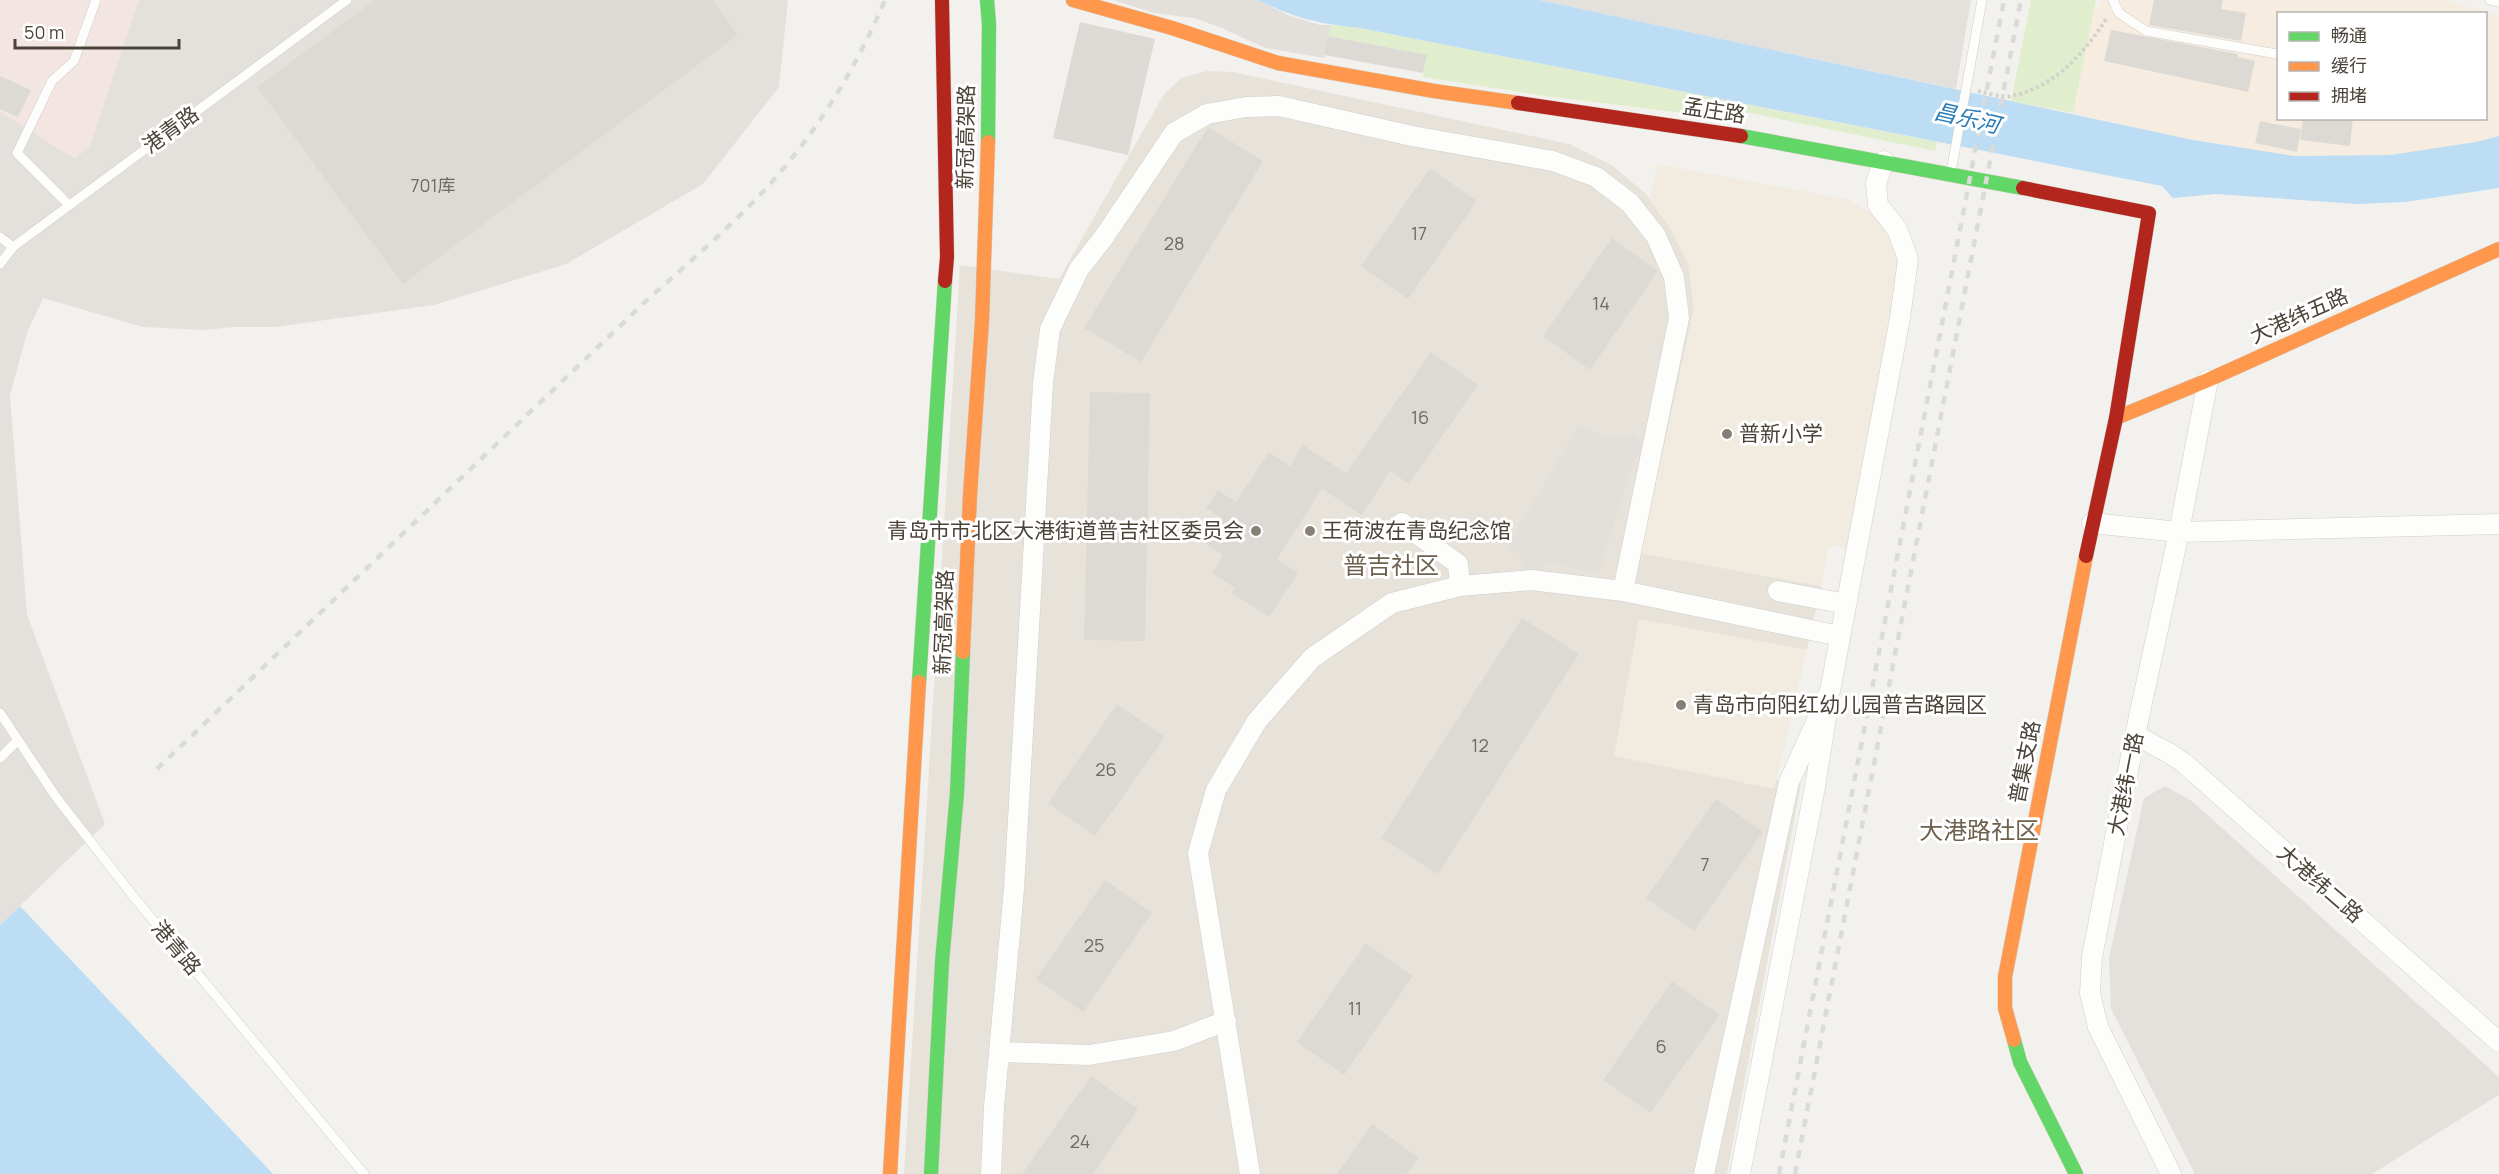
<svg xmlns="http://www.w3.org/2000/svg" width="2499" height="1174" font-family="Manrope,'Noto Sans SC',sans-serif">
	<style>
		.residential { fill: #e7e3da }
		.commercial { fill: #f6ede0; fill-rule: evenodd }
		.industrial { fill: #e4e0db }
		.education { fill: #f1ecdf }
		.medical { fill: #f2e5e2 }
		.green { fill: #e1eecd }
		.parking { fill: #e3e0dc }
		.water { fill: #bcddf3 }
		.building { fill: #dddad5 }
		.lines { fill: none; stroke-linecap: round; stroke-linejoin: round }
		.lane-casing { stroke: #d1cfca; stroke-width: 10 }
		.street-casing { stroke: #d1cfca; stroke-width: 21 }
		.fast-casing { stroke: #d3cec4; stroke-width: 15 }
		.slow-casing { stroke: #d3cec4; stroke-width: 15 }
		.jam-casing { stroke: #d3cec4; stroke-width: 15 }
		.path { stroke: #d3d1cb; stroke-width: 4; stroke-dasharray: 3 3; stroke-linecap: butt }
		.lane { stroke: #fdfdfc; stroke-width: 9 }
		.street { stroke: #fdfdfc; stroke-width: 20 }
		.fast { stroke: #63d668; stroke-width: 14 }
		.slow { stroke: #ff974d; stroke-width: 14 }
		.jam { stroke: #b3261e; stroke-width: 14 }
		.rail { stroke: #dadad9; stroke-width: 4.5; stroke-dasharray: 8 8; stroke-linecap: butt }
		.poi-dot { fill: #868077; stroke: #fff; stroke-width: 2 }
		.labels { text-anchor: middle; stroke-width: 6; stroke-linejoin: round; paint-order: stroke }
		.number-label { font-size: 18px; fill: #706a60 }
		.street-label { font-size: 21px; fill: #4b4338; stroke: #fff }
		.poi-label { font-size: 21px; fill: #4b4338; stroke: #fff; text-anchor: start }
		.water-label { font-size: 22px; font-style: italic; fill: #287ab6; stroke: #fff }
		.quarter-label { font-size: 24px; fill: #6e614e; stroke: #fff }
	</style>
	<rect width="100%" height="100%" fill="#f3f1ed"/>
	<path class="residential" d="M1207,71L1233,72L1569,144L1613,166L1646,194L1669,226L1688,262L1694,309L1641,553L1821,586L1807,650L1639,620L1774,789L1776,780L1801,784L1727,1174H904L960,265L1059,279L1164,94L1181,78Z"/>
	<path class="commercial" d="M2102,0H2445L2499,16V136L2476,142L2389,155L2294,156L2193,140L2073,113L2093,12ZM2278,14H2486V118H2278Z"/>
	<path class="industrial" d="M0,0H788L779,87L703,184L566,264L434,305L275,327H233L205,330L143,327L43,298L27,333L10,395L27,615L105,824L0,925Z
		M1539,0H1971L1956,89Z
		M2165,786L2192,801L2499,1077V1095L2372,1174H2195L2111,1009L2109,958L2144,798Z"/>
	<path class="education" d="M1657,164L1847,199L1877,217L1887,229L1901,261L1848,548L1829,546L1821,586L1641,553L1694,309L1688,262L1669,226L1650,200Z
		M1639,619L1807,650L1774,789L1614,756Z"/>
	<path class="medical" d="M0,0H139L90,146L75,159L0,112Z"/>
	<path class="green" d="M2031,0H2096L2073,113L2011,101Z
		M1331,25L1360,28L1937,142L1935,151L1741,111L1692,114L1545,96L1423,77L1426,55L1328,36Z"/>
	<path class="parking" d="M1113,0H1257L1290,16L1320,25H1331L1324,58L1265,48L1222,28L1194,18L1154,13Z
		M1579,424L1605,438H1625L1631,434L1646,447L1635,458L1599,573L1548,563L1543,572L1520,569L1522,561L1520,555L1507,547Z"/>
	<path class="water" d="M1257,0H1539L2193,140L2294,156L2390,155L2476,142L2499,136V188L2405,202L2358,204L2216,194L2173,198L2162,186L1360,28C1317,24 1296,18 1257,0Z
		M20,906L273,1174H0V925Z"/>
	<path class="building" d="M375,0H712L738,35L403,284L257,87Z
		M2154,0H2223L2221,9L2246,13L2241,41L2149,25Z
		M1080,22L1155,39L1128,155L1053,138Z
		M2111,30L2238,54V57L2255,61L2248,92L2104,61Z
		M1328,36L1427,55L1423,73L1324,55Z
		M0,76L31,90L18,117L0,109Z
		M2303,118H2353L2350,146L2300,140Z
		M2260,121L2301,129L2297,152L2255,143Z
		M1208,127L1263,161L1141,362L1084,328Z
		M1430,168L1477,201L1408,299L1361,266Z
		M1612,238L1658,271L1590,370L1543,336Z
		M1431,352L1478,385L1409,484L1390,471L1362,515L1322,489L1277,559L1298,573L1269,617L1232,593L1235,588L1212,573L1223,555L1205,543L1221,518L1206,508L1218,490L1236,502L1269,452L1290,466L1303,445L1346,473Z
		M1090,392L1150,393L1145,641L1084,640Z
		M1522,618L1579,654L1438,874L1381,838Z
		M1117,704L1165,737L1095,836L1048,803Z
		M1716,799L1763,832L1694,931L1646,898Z
		M1105,880L1152,913L1083,1012L1036,979Z
		M1366,943L1413,976L1344,1075L1297,1042Z
		M1672,981L1720,1015L1650,1113L1603,1080Z
		M1091,1076L1138,1109L1093,1174H1022Z
		M1372,1124L1419,1158L1407,1174H1337Z"/>
	<g class="lines">
		<defs>
			<path id="lane" d="M2113,0L2119,13L2146,31L2277,54
				M2490,0L2499,2
				M1951,172L1982,0
				M69,205L17,153L52,81L74,61L96,0
				M0,237L13,247
				M0,264L13,247L347,0
				M0,713L56,797L133,896L364,1174
				M0,758L18,740"/>
			<path id="street" d="M1402,523L1458,564L1460,586
				M2092,523L2179,532L2499,524
				M1778,591L1846,604
				M2135,735L2169,753L2184,763L2499,1042
				M1000,1052L1089,1055L1174,1041L1226,1021
				M991,1174L994,1107L1014,889L1043,383L1050,329L1079,269L1104,237L1174,133L1207,114L1246,107L1279,106L1412,136L1553,161L1596,177L1630,203L1656,236L1674,277L1679,318L1623,591
				M1250,1174L1198,853L1216,790L1257,721L1312,658L1392,603L1460,586L1531,580L1623,591L1840,636
				M1704,1174L1789,782L1830,691L1900,318L1908,259L1897,229L1878,205L1876,183L1884,161
				M1740,1174L1815,787L1826,718
				M2171,1174L2098,1027L2090,993L2092,957L2135,735L2179,532L2208,380"/>
			<path id="fast" d="M987,0L989,24L988,142
				M1741,136L2023,188
				M919,682L945,281
				M2014,1040L2020,1062L2076,1174
				M931,1174L942,962L957,793L963,652"/>
			<path id="slow" d="M1073,0L1172,28L1278,63L1434,91L1518,103
				M2116,418L2208,380L2499,249
				M963,652L970,495L982,321L988,142
				M2014,1040L2005,1008V977L2086,556
				M890,1174L919,682"/>
			<path id="jam" d="M942,0L947,257L945,281
				M1518,103L1741,136
				M2023,188L2149,213L2116,418L2086,556"/>
		</defs>
		<use href="#lane" class="lane-casing"/>
		<use href="#street" class="street-casing"/>
		<use href="#fast" class="fast-casing"/>
		<use href="#slow" class="slow-casing"/>
		<use href="#jam" class="jam-casing"/>
		<path class="path" d="M1978,91C1988,93 2001,98 2011,96C2054,88 2084,53 2107,18"/>
		<use href="#lane" class="lane"/>
		<use href="#street" class="street"/>
		<use href="#fast" class="fast"/>
		<use href="#slow" class="slow"/>
		<use href="#jam" class="jam"/>
		<path class="rail" d="M157,769L644,303C687,264 732,226 771,183C819,129 857,66 885,0
			M1779,1174L2004,0
			M1795,1174L2021,0"/>
	</g>
	<g class="poi-dot">
		<circle cx="1727" cy="434" r="6"/>
		<circle cx="1256" cy="531" r="6"/>
		<circle cx="1310" cy="531" r="6"/>
		<circle cx="1681" cy="705" r="6"/>
	</g>
	<g class="labels">
		<g class="number-label">
			<text x="433" y="192">701库</text>
			<text x="1419" y="240">17</text>
			<text x="1174" y="250">28</text>
			<text x="1601" y="310">14</text>
			<text x="1420" y="424">16</text>
			<text x="1480" y="752">12</text>
			<text x="1106" y="776">26</text>
			<text x="1705" y="871">7</text>
			<text x="1094" y="952">25</text>
			<text x="1355" y="1015">11</text>
			<text x="1661" y="1053">6</text>
			<text x="1080" y="1148">24</text>
		</g>
		<g class="street-label">
			<text transform="translate(1714 111) rotate(9)" y="7">孟庄路</text>
			<text transform="translate(171 130) rotate(-36)" y="7">港青路</text>
			<text transform="translate(966 137) rotate(-89)" y="7">新冠高架路</text>
			<text transform="translate(2299 316) rotate(-24)" y="7">大港纬五路</text>
			<text transform="translate(944 622) rotate(-88)" y="7">新冠高架路</text>
			<text transform="translate(2025 762) rotate(-79)" y="7">普集支路</text>
			<text transform="translate(2126 784) rotate(-79)" y="7">大港纬一路</text>
			<text transform="translate(2320 884) rotate(41)" y="7">大港纬二路</text>
			<text transform="translate(176 948) rotate(50)" y="7">港青路</text>
		</g>
		<g class="poi-label">
			<text x="1739" y="441">普新小学</text>
			<text x="1244" y="538" text-anchor="end">青岛市市北区大港街道普吉社区委员会</text>
			<text x="1322" y="538">王荷波在青岛纪念馆</text>
			<text x="1693" y="712">青岛市向阳红幼儿园普吉路园区</text>
		</g>
		<g class="water-label">
			<text transform="translate(1967 118) rotate(13)" y="8">昌乐河</text>
		</g>
		<g class="quarter-label">
			<text x="1391" y="574">普吉社区</text>
			<text x="1979" y="839">大港路社区</text>
		</g>
	</g>
	<rect x="2277" y="12" width="210" height="108" fill="#ffffff" stroke="#b7b4af" stroke-width="1.5"/>
	<rect x="2289" y="32" width="30" height="9" fill="#63d668" stroke="#b7b4af" stroke-width="1.5"/>
	<text x="2331" y="42" font-size="18" fill="#4b4338">畅通</text>
	<rect x="2289" y="62" width="30" height="9" fill="#ff974d" stroke="#b7b4af" stroke-width="1.5"/>
	<text x="2331" y="72" font-size="18" fill="#4b4338">缓行</text>
	<rect x="2289" y="92" width="30" height="9" fill="#b3261e" stroke="#b7b4af" stroke-width="1.5"/>
	<text x="2331" y="102" font-size="18" fill="#4b4338">拥堵</text>
	<path d="M15 39v9h164v-9" fill="none" stroke="#4b4338" stroke-width="3"/>
	<text x="24" y="39" font-size="18" fill="#4b4338" stroke="#ffffff" stroke-width="4.5" paint-order="stroke">50 m</text>
</svg>
